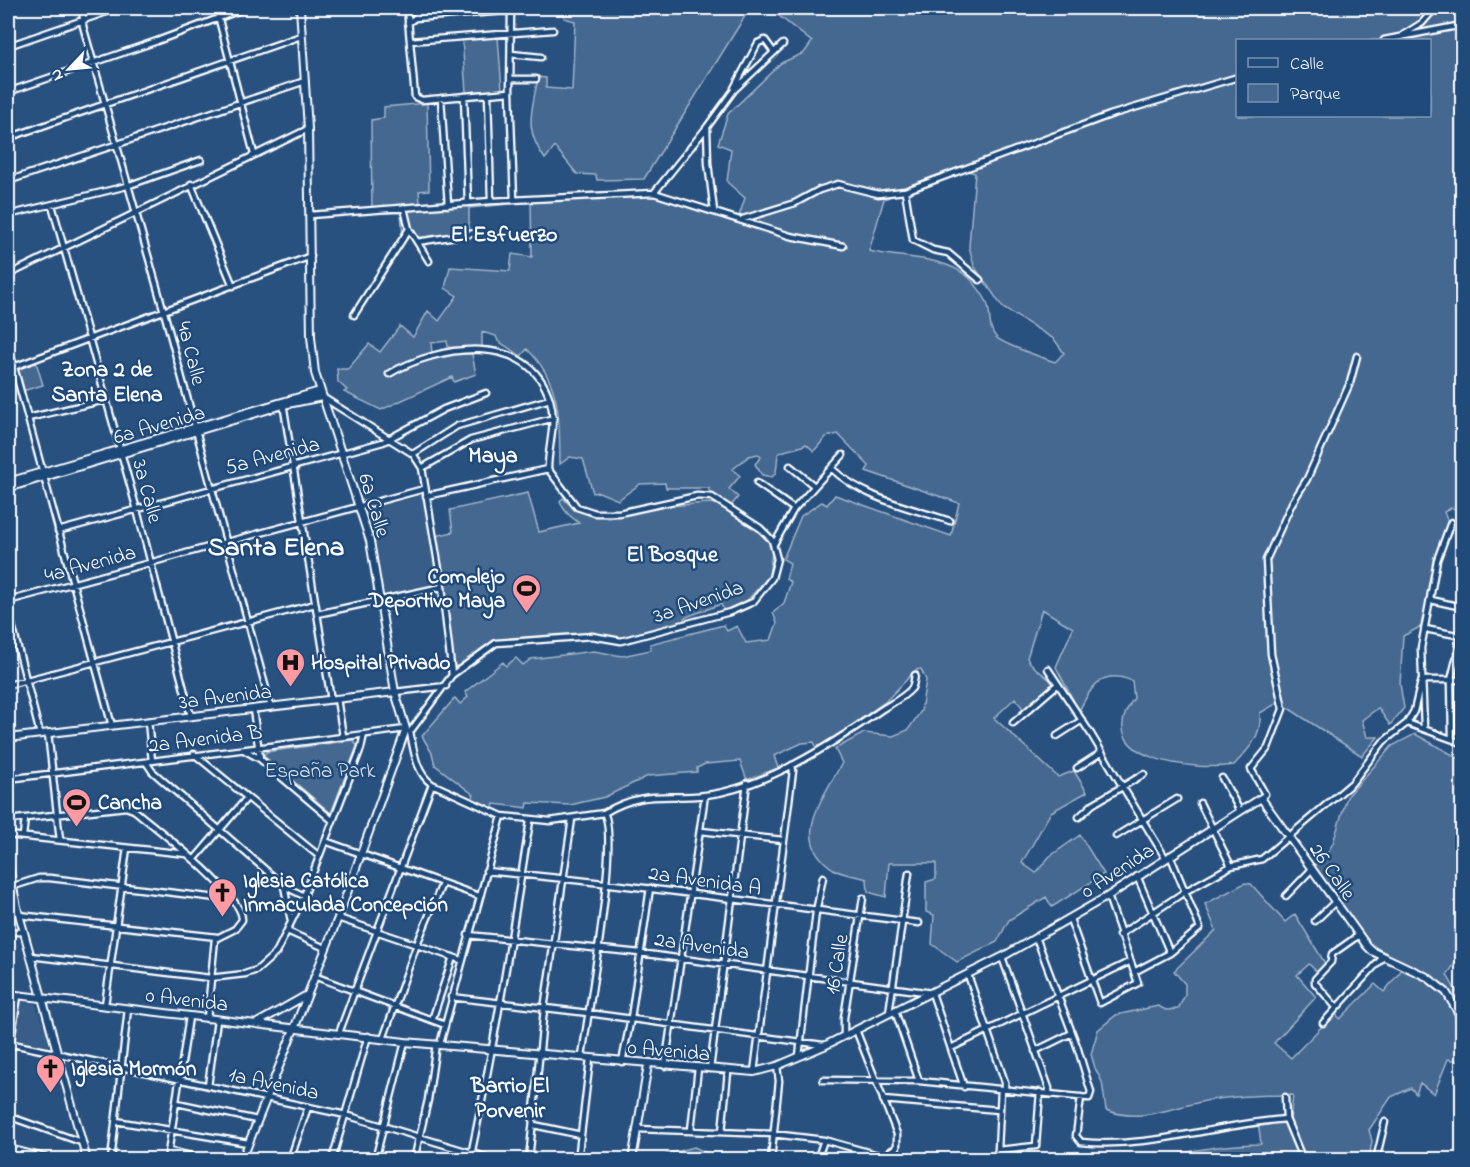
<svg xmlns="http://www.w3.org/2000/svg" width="1470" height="1167" font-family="'Indie Flower',sans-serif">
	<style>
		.built { fill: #375d88 }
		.green { fill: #446890; stroke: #a2b4c8; stroke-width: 1.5; fill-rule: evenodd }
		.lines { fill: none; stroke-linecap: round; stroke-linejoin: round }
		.street-casing { stroke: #fff; stroke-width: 9 }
		.secondary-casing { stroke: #fff; stroke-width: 10 }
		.street { stroke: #1f4a7a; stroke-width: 4.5 }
		.secondary { stroke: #1f4a7a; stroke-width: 6 }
		.labels { text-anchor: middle; stroke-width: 5; stroke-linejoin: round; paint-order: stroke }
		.street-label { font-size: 21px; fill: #fff; stroke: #1f4a7a }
		.poi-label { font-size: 21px; font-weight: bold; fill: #fff; stroke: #1f4a7a; text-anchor: start }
		.park-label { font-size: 21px; fill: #dae1e9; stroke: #1f4a7a }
		.neighbourhood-label { font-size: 22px; font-weight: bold; fill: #fff; stroke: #1f4a7a }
		.district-label { font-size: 27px; font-weight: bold; fill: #fff; stroke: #1f4a7a }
	</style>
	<rect width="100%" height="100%" fill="#28517f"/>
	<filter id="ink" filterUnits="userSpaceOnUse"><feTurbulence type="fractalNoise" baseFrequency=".0167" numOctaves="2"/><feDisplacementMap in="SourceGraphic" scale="12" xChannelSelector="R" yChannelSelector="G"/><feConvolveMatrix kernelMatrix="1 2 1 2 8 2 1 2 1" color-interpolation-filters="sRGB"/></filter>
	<g filter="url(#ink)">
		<path class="built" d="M423,495L437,584L383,596L365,510Z
			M21,1000L35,1004L48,1035V1048L45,1050L14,1041Z"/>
		<path class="green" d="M565,8H750L644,179L597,180L596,175L577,174L555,147L545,159C523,128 532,112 538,77L546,78V88L572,90L575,21L564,18Z
			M769,8H1462V510L1451,508L1444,512L1449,524L1422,626L1403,636L1400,684L1404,708L1390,725L1378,708L1362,720L1367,737H1378L1362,756L1279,702L1260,713C1262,736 1249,749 1234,765C1196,771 1088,761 1134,698L1132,681C1101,668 1092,686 1079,711L1056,667L1073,628L1042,609L1027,658C1034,671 1047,674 1055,686L1024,710L1015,698L994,718L1058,777L1074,771L1087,792L1051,812L1022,863L1036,873L1049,857L1080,835L1104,874L1052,907L1046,897L1009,920L997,942L957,962L932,944L934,915L926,912V882L936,879V863H889L886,897L868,892L867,879C857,876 844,875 835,870C788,841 823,798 842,763L835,749L864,733L893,736L908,730L921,711L926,680L921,669L916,670L886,701L818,750L814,742L802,743L774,756L778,768L747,780L740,761L705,764L697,768V772L648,776L605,797L570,805L528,803L527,808L494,804L491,811L471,802L474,795L435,765L432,753L422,736L455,698L460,704L468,697L465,692L503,662L506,666L516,658L523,665L531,659L594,651L622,656L651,650L650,644L724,625L727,631L737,626L746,643L771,640L777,623L773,613L784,603L791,582L786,579L790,563L783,559L801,516L822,502L827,505L835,495L951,536L959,503L866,471L869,466L838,434L826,437L814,451L806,444C796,450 787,448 778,454L776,473L772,477L762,475L755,464L761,457L758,454L749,456L733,469L740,476L729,489L738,497L731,506L709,494V488H666L665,483L640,484L618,500L599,492L593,493L583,459L570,457L560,464C559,419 562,383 527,349L521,356L498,341L496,336L482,332V348L448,347L447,341L431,343L432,354H472L476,374L454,382L452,377L381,410L344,392L347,390L338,382L337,369H348L369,344L380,352L400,326L413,337L428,311L439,321L457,296L445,288L450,267L510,271L512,254L532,257L531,202L469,208V238L403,237L401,213H372L371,120L384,118V107L427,103L429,190L419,191L420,203L620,193L662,194L739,216L745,198L727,182L731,149L718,144L728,114L781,63L804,53L812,42ZM1238,40H1430V116H1238ZM961,169L975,173L969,246L974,266L1003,308L1054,339L1064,353L1055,362C1042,357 1003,345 996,337C988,328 991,317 988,306C986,297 974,282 967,276C941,255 900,259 869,251L884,199Z
			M498,37L502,90L466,92L462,39Z
			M36,362L43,385L22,391L17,370Z
			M528,493L539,532L579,523C570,516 564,512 560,501L563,498L574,509L608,518L668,506L710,503L718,505L757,529L770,543L772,552L769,576L744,604L724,611L721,604L684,618L685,623L619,639L577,636L497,640L482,648L460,668L454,665L435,536L453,532L450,510Z
			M1415,734L1462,760V953L1447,975L1462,1001V1062L1448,1059L1434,1094L1420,1083L1416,1094L1411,1088L1391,1097L1369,1130L1372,1141L1369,1159C1357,1159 1345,1161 1333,1159C1317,1158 1306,1150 1291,1160L1165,1159C1187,1149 1236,1144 1261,1144L1258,1120H1290L1293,1095C1265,1095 1237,1096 1210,1100C1176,1106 1140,1124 1106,1110L1102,1082L1095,1068L1091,1054L1098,1030L1116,1015L1158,1006L1166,1010L1178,1009L1185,995V984L1174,971L1216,930L1205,904L1245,883L1251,884L1285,922L1295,914L1326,965L1317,972L1309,964L1297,975L1316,997L1274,1043L1291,1058L1335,1013L1340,1019L1375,984L1384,992L1404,967L1366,940L1312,866L1324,859L1333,843L1347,797L1392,746Z
			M353,740L357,746L331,813L264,756L266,752Z
			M694,1147L720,1159H664V1155Z"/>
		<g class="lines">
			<defs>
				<path id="street" d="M83,8V26L164,312L271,707
					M216,8L254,154
					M407,8L415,97L422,100L510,92
					M511,8L510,92L514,200
					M415,18L548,8
					M408,23L415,18L420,8
					M1403,35L1422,23L1435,8
					M1384,40L1462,25
					M410,41L553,30
					M8,46L118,8
					M511,54L541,57
					M512,79H536
					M734,88L758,43L765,40L773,51
					M8,92L157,41L246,8
					M488,94L491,201
					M464,96L468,203
					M441,98L448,205
					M707,127L708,163L714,211
					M8,138L301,36
					M8,181L305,81
					M191,184L233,286
					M905,191L913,240L933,250L948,253L980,280
					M654,193L707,127L734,90L783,44
					M52,205L137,510L191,716
					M404,208L409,229L429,261
					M8,215L127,186L201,160
					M310,215L491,201L654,193L790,236L843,246
					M743,219L795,203L819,190L838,184L878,194L905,191L1110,115L1238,77
					M417,242L476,233
					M8,275L308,129
					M354,315L409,229
					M8,345L112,726
					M8,369L311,256
					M389,374C438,345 529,330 550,400C557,424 548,445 548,469
					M324,398L413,454L422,468L442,587L452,675L410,732C414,751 416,773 432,784L502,816L550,821L604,813
					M283,403L331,700
					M28,418L105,400
					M413,454L457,426L550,399
					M790,466L813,485
					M422,468L471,440L554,418
					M831,468C864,499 908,507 950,521
					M757,483L794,509
					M426,496L548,469
					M58,531L383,442L444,409L486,393
					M774,544L794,509L843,455
					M1431,600L1462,607
					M8,601L424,489
					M8,609L40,734
					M317,614L442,587
					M1425,629L1462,636
					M1048,669L1091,734L1166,859
					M452,675L496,643L592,636L621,641L730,612L753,602L772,578L777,559L772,540L760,528L712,497L697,496L619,513H595L577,507L548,469
					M8,685L315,604
					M395,692L446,686
					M337,699L343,736
					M253,709L260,759
					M148,721L152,761
					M1013,723L1058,684
					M1407,723L1462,743
					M1424,728L1421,648L1437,560L1451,522
					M48,733L60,840
					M1057,736L1082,720
					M1452,739L1451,680L1462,635
					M244,750L260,759L332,820
					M194,754L319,856
					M146,762L152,771L284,886L304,896
					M1077,768L1102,752
					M1222,778L1240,811
					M8,779L406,729
					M1261,798L1265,794L1251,769L1268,748L1283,709L1271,654L1266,560L1292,503L1307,479L1350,383L1357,356
					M1200,803L1231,866
					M604,813C645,789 664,800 706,795C764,788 831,745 878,712C889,704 903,699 912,688C914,684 914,680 915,675
					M1079,817L1093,804L1144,774
					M8,820L126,807L134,810C155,827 244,895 242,920L235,929L215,939L207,1019
					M701,831L783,840
					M8,835L187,854
					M23,836L25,819
					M1116,836L1177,799
					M325,841L479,896
					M194,860L246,799
					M486,871C631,884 775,905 919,923
					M1137,876L1170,953
					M14,886L39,878H50L233,900
					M284,886L291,921
					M1286,896L1312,869
					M19,915L217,937
					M338,918L461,960
					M1070,919L1100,1003L1138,983L1108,896
					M1315,921L1335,902
					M287,931L325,948
					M8,932H24
					M468,935L640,953L932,993L964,1087
					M1119,935L1186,891L1231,866L1262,859L1352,783L1383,742L1407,723L1414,711L1421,682L1426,680H1462
					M31,956L210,978L245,974L257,970L276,953L304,896L361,748L364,734
					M1002,957L1049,1088V1093
					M1134,972L1170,953L1200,928L1170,855
					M968,975L1005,1082V1089
					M314,976L445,1025
					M451,997L588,1013L823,1045
					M105,1005L127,848
					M1336,1007L1315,983V979L1331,962L1332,954L1359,935
					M895,1011L919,1081
					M889,1013L909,873
					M432,1020L453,957
					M1323,1023L1383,957
					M339,1033L432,784
					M844,1036V1018L863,898
					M383,1039L417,944L442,884
					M8,1043L346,1115L495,1160
					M440,1044L502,816
					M951,1048L1129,962
					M1035,1051L1072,1033
					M799,1056L816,912L823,877
					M582,1057C587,1018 620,837 604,813
					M8,1060L18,996
					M622,1062L631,1018L650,888
					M665,1066L705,795
					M710,1069L747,783
					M754,1072L793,771L792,765
					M823,1080L919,1081L1089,1098L1091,1092L1077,1046L1036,937
					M208,1086L217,1020
					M1081,1097L1076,1136L1081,1142C1150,1149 1218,1124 1286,1119
					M1285,1097L1286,1119L1303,1160
					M883,1100L999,1110
					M177,1103L257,1120
					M8,1116L81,1142
					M116,1121L248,1143
					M534,1125L581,1135
					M637,1129L773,1134L824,1140L882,1156L897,1147V1134L856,1030
					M691,1130L698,1068
					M722,1132L728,1072
					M8,1148L55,1160
					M998,1150L1036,1146L1040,1092
					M169,1151L208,1160
					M111,1160L128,1009
					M167,1160L189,1017
					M290,1160L308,1107
					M332,1160L368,1036
					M375,1160L405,1042
					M414,1160L428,1100L436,1044
					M470,1160C494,1047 512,934 530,821
					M529,1160L544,1009L572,819
					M578,1160L590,1059
					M771,1160L779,1081L777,1066
					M817,1160L824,1140
					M851,1160L854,1150
					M995,1160L998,1150L1001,1089
					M1376,1160L1385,1122"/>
				<path id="secondary" d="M8,482L320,391
					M8,488L283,405L322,397
					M8,738L395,692
					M8,863L17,907L87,1160
					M8,883L17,907
					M8,994L405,1042L754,1072L777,1066L824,1046L1002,957L1108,896L1261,798L1367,946L1372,951L1427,977L1446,992L1462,1019
					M257,1023L305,996
					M242,1160L338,918L406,729L395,692L370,541L315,373L311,337L308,129L300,8
					M632,1160L648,1065"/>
			</defs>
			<use href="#street" class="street-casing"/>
			<use href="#secondary" class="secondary-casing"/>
			<use href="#street" class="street"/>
			<use href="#secondary" class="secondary"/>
		</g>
	</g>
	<defs>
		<symbol id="stadium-pin" viewBox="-11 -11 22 30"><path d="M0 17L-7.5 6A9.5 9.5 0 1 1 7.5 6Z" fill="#ff9aa2" stroke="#1f4a7a"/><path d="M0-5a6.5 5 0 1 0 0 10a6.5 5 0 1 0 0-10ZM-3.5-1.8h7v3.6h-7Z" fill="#111"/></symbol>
		<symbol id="hospital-pin" viewBox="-11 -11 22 30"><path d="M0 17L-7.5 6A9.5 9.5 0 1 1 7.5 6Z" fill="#ff9aa2" stroke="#1f4a7a"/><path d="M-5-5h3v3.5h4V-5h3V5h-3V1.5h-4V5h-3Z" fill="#111"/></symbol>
		<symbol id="church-pin" viewBox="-11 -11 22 30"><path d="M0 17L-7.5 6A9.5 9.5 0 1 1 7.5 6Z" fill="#ff9aa2" stroke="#1f4a7a"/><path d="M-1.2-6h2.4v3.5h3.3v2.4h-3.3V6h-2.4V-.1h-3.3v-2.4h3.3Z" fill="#111"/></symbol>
	</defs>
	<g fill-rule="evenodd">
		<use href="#stadium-pin" x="510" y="572" width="33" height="45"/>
		<use href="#hospital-pin" x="274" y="646" width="33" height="45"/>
		<use href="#stadium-pin" x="60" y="786" width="33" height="45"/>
		<use href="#church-pin" x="206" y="876" width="33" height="45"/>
		<use href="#church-pin" x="34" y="1052" width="33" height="45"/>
	</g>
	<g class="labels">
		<g class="street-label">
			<text transform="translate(192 353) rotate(76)" y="7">4a Calle</text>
			<text transform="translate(159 424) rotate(-16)" y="7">6a Avenida</text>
			<text transform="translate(272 455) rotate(-15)" y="7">5a Avenida</text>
			<text transform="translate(148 491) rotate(75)" y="7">3a Calle</text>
			<text transform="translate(375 505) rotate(73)" y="7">6a Calle</text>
			<text transform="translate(90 563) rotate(-15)" y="7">4a Avenida</text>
			<text transform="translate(698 601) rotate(-19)" y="7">3a Avenida</text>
			<text transform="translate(225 696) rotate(-7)" y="7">3a Avenida</text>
			<text transform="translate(205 738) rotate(-7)" y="7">2a Avenida B</text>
			<text transform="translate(1117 870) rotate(-33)" y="7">0 Avenida</text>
			<text transform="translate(1333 871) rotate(55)" y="7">26 Calle</text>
			<text transform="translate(705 880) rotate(8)" y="7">2a Avenida A</text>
			<text transform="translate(702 945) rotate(8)" y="7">2a Avenida</text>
			<text transform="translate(836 964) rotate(-81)" y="7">16 Calle</text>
			<text transform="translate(187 999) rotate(7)" y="7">0 Avenida</text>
			<text transform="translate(669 1050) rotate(5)" y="7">0 Avenida</text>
			<text transform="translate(274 1083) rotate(12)" y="7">1a Avenida</text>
		</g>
		<g class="poi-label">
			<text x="505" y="583" text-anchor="end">Complejo<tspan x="505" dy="24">Deportivo Maya</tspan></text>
			<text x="311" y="669">Hospital Privado</text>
			<text x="98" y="809">Cancha</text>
			<text x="243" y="887">Iglesia Católica<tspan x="243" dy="24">Inmaculada Concepción</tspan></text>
			<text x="71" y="1075">Iglesia Mormón</text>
		</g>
		<g class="park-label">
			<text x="320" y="777">España Park</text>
		</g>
		<g class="neighbourhood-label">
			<text x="504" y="241">El Esfuerzo</text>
			<text x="107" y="376">Zona 2 de<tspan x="107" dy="25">Santa Elena</tspan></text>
			<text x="493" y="462">Maya</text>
			<text x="672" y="561">El Bosque</text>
			<text x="510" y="1092">Barrio El<tspan x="510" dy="25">Porvenir</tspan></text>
		</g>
		<g class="district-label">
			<text x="276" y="555">Santa Elena</text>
		</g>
	</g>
	<rect width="1470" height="1167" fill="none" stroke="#1f4a7a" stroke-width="30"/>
	<rect x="15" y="15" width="1440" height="1137" fill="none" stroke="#fff" stroke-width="2" filter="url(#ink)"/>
	<rect x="1236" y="39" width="195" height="78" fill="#1f4a7a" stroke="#7992af" stroke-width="1.5"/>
	<rect x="1248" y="58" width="30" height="9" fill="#1f4a7a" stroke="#7992af" stroke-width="1.5"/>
	<text x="1290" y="69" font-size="18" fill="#ffffff">Calle</text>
	<rect x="1248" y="84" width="30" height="18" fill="#446890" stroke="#7992af" stroke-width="1.5"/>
	<text x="1290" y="99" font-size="18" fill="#ffffff">Parque</text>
	<g transform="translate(69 69) rotate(244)" stroke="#1f4a7a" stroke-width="4.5" paint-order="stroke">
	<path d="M0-4.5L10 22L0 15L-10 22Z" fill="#ffffff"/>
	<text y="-9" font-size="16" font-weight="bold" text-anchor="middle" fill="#ffffff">N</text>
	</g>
</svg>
